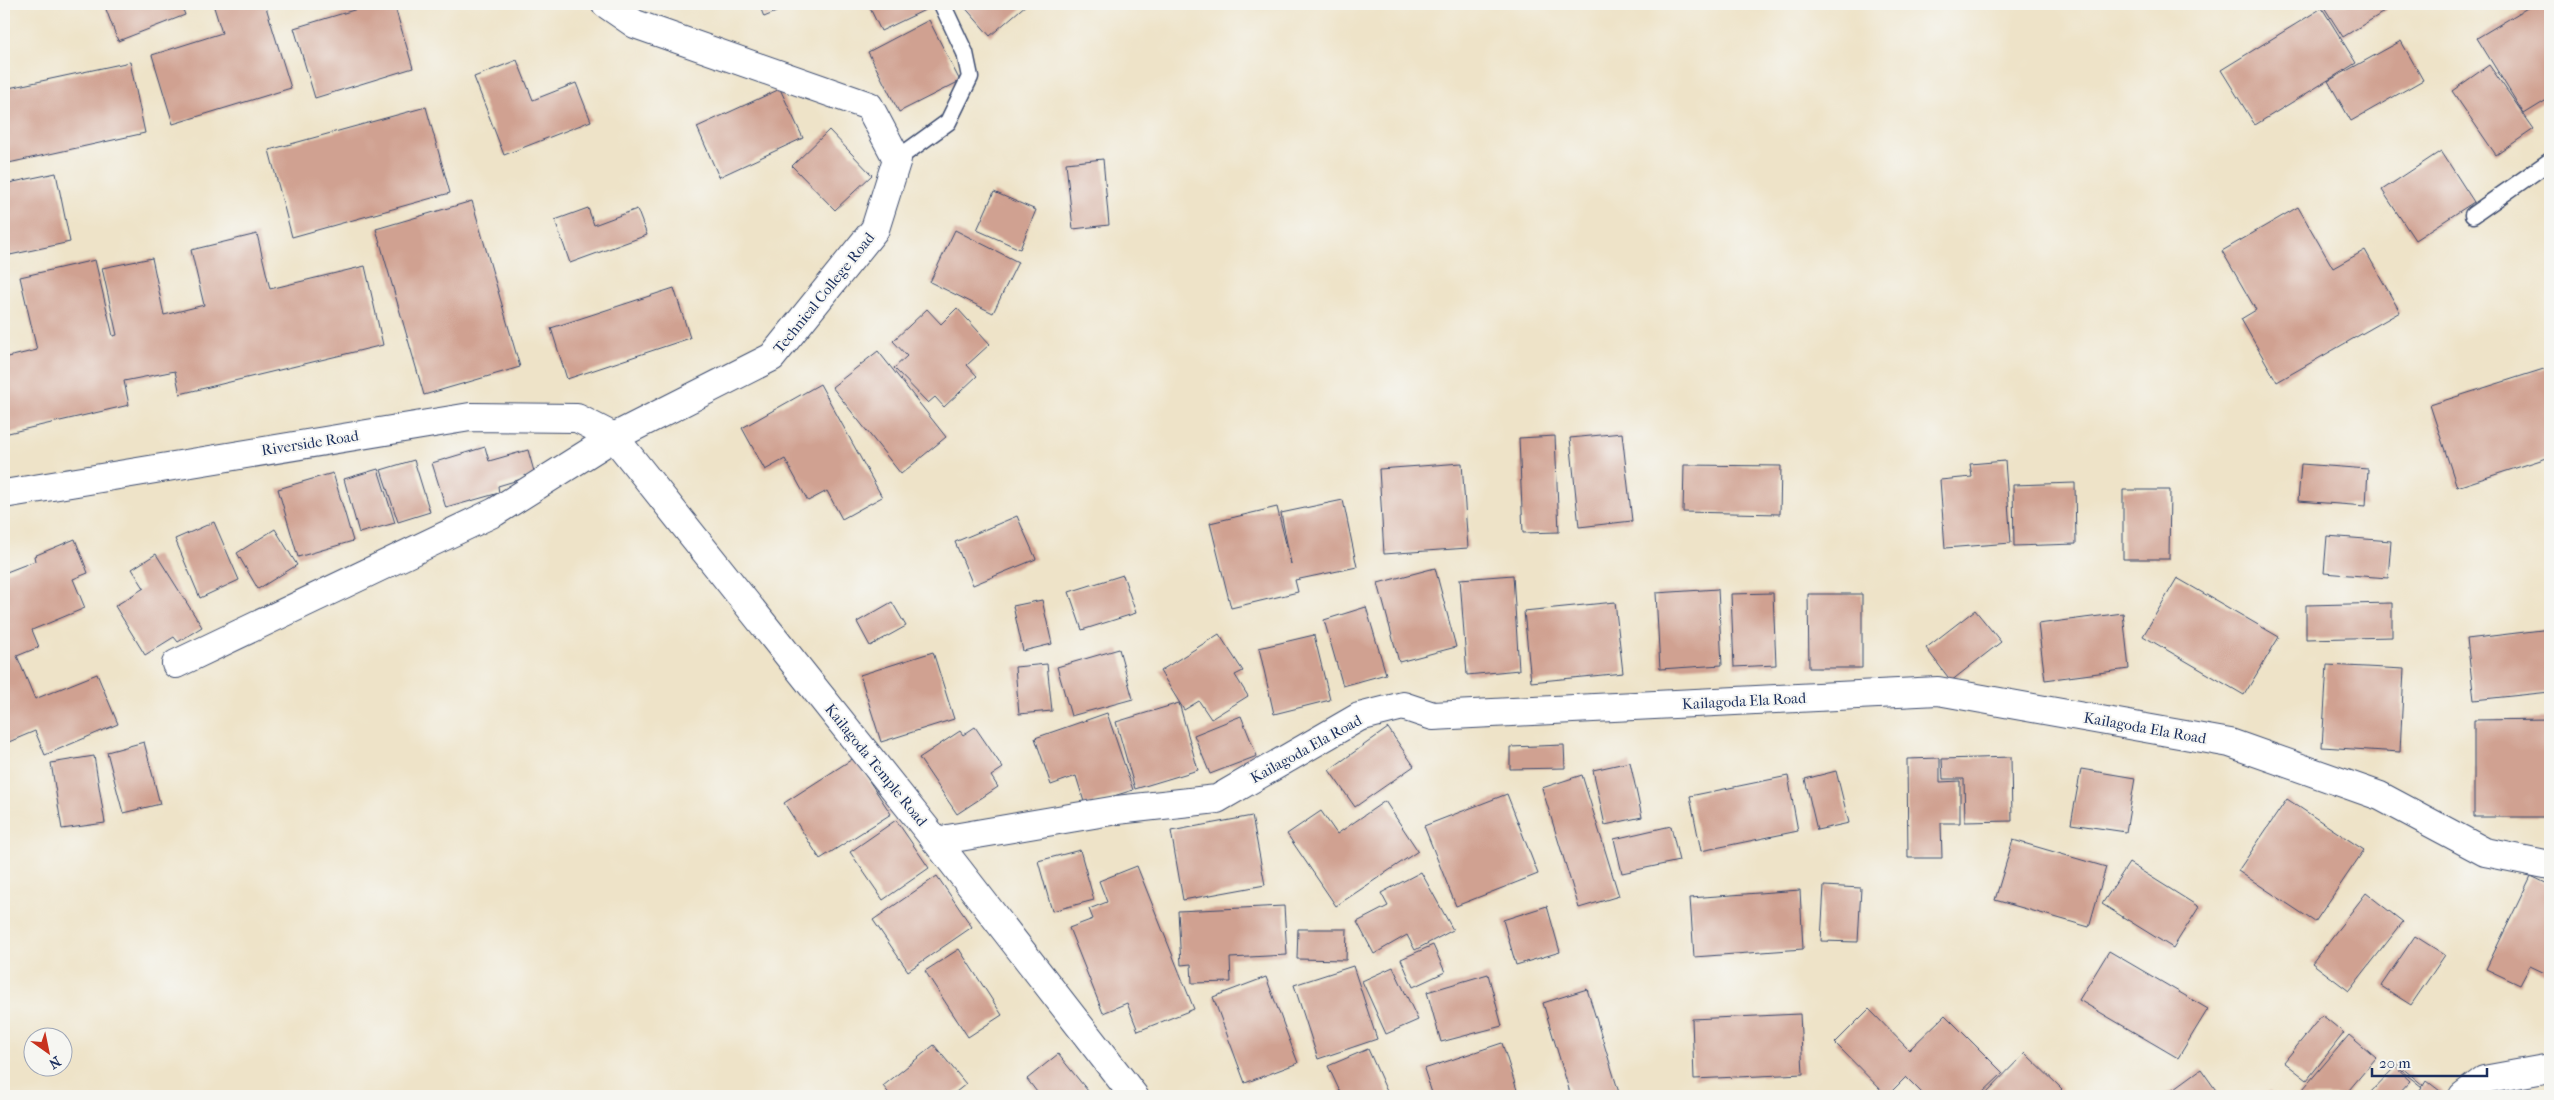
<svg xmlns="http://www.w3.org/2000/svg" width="2554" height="1100" font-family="'IM FELL French Canon',serif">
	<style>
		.building { fill: #d0a191 }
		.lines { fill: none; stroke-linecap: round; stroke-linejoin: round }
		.lane-casing { stroke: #3b4a6e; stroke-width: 19 }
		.street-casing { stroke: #3b4a6e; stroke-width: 30 }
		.secondary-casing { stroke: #3b4a6e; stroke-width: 30 }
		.lane { stroke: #fff; stroke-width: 16 }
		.street { stroke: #fff; stroke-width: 28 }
		.secondary { stroke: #fff; stroke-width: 28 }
		.labels { text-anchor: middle; stroke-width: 4; stroke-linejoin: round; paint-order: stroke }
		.street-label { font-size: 15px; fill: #1b2f5e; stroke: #f6f6f2 }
	</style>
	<rect width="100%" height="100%" fill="#f6f6f2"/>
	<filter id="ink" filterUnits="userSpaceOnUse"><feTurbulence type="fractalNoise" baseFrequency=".02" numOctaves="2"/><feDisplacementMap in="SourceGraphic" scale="10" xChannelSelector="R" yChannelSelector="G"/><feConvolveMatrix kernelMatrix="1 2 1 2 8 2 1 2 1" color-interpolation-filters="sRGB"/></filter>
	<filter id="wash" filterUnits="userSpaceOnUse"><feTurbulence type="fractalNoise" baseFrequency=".0096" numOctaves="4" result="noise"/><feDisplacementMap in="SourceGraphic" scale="20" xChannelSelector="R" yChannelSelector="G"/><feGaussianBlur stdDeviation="1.12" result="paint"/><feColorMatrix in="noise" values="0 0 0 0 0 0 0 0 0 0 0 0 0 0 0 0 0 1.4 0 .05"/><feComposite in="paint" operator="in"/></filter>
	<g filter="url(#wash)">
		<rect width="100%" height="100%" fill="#eee3c8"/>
		<g id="blocks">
			<path class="building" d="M104,4H181L185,15L118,41Z
				M213,4H265L291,88L173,124L152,55L222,33Z
				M374,4H394L413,68L315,98L294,28Z
				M759,4H795L764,17Z
				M868,4H927L929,8L881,31Z
				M962,4H1027L990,36Z
				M2322,4H2383L2387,10L2343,37Z
				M2534,4H2543L2550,15V98L2524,114L2477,38Z
				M2322,8L2356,63L2255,125L2221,70Z
				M929,20L960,81L899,112L868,52Z
				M2401,41L2423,80L2351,121L2328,81Z
				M517,60L533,100L576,83L591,121L504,155L474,77Z
				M130,62L145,133L4,164V89Z
				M2489,65L2534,129L2496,155L2452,91Z
				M780,89L803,138L719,177L697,127Z
				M426,107L450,193L292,237L269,150Z
				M829,130L872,175L835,210L792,166Z
				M2441,151L2474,202L2415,240L2382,190Z
				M1103,159L1109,225L1073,229L1066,163Z
				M56,173L70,242L10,255L4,226V184Z
				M994,192L1036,210L1020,249L977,230Z
				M472,201L520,367L424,395L376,229Z
				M2298,207L2333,268L2365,250L2400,312L2277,382L2241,319L2256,310L2222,251Z
				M588,208L594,225L637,209L647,235L570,263L555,220Z
				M955,230L1018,262L993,313L930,282Z
				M257,234L270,289L365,266L383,345L180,394L175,371L124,381L129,405L4,434V358L37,350L20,277L95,260L113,336L117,335L102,268L152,258L164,315L204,305L191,250Z
				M674,288L690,338L567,379L551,328Z
				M957,308L990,344L967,365L977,376L944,407L935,397L928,403L894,368L907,356L893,341L927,309L941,324Z
				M878,351L946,437L901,474L832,387Z
				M2550,367V457L2457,487L2430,405Z
				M820,384L882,497L842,519L827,491L808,501L785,459L765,470L742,428Z
				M1622,433L1632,521L1579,527L1570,438Z
				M1555,436L1559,532L1523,533L1519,438Z
				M485,447L489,461L528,450L535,475L498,486L499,493L446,508L432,463Z
				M414,460L430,512L398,522L381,470Z
				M2005,461L2011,543L1945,548L1940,480L1972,477L1970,464Z
				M1462,463L1468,548L1384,554L1379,469Z
				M2301,464L2368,469L2366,506L2298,501Z
				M1684,465L1781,466L1780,514L1683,512Z
				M378,469L395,523L359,533L344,479Z
				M333,473L353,541L298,557L278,489Z
				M2075,483L2076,544L2014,546L2013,485Z
				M2123,490H2170L2169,559H2123Z
				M1343,500L1357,567L1295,580L1298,592L1231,608L1210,523L1277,507L1291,564L1281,513Z
				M1017,516L1036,559L973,585L955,542Z
				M214,522L239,580L200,598L175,539Z
				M275,529L297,565L258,589L237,553Z
				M2327,536L2391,541L2388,578L2324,573Z
				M75,539L88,573L73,579L85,608L32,630L39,647L17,656L35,699L97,674L118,724L45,755L35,731L4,744V573L35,561L34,556Z
				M156,554L202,627L178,642L174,637L145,655L115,606L144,588L132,569Z
				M1435,568L1456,647L1399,662L1378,583Z
				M1123,575L1136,613L1082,630L1069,592Z
				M1513,575L1519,670L1467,675L1460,579Z
				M2177,578L2279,637L2244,695L2143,636Z
				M1718,589L1722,665L1660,669L1656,593Z
				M1773,593L1776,665L1734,667L1731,594Z
				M1808,594H1862V668H1809Z
				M1042,600L1052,644L1023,651L1013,606Z
				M892,602L906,626L870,646L857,622Z
				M1615,602L1623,673L1531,682L1524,611Z
				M2392,603V637L2306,639V605Z
				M1366,607L1386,674L1343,686L1324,620Z
				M1975,610L2001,642L1951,681L1926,648Z
				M2123,613L2129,669L2045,680L2038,624Z
				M2550,629V692L2474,700L2467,639Z
				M1219,634L1243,671L1235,675L1248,696L1211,719L1199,701L1184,710L1160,671Z
				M1314,635L1330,700L1274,714L1259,648Z
				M1119,649L1133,699L1071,716L1057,667Z
				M933,652L954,719L881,742L860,675Z
				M1047,664L1052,711L1019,714L1015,667Z
				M2327,665L2404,669L2400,752L2322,747Z
				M1179,703L1198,770L1135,789L1116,722Z
				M1107,713L1133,790L1085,805L1076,776L1051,785L1035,738Z
				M1241,716L1257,756L1210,774L1194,735Z
				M2550,719V817H2474V720Z
				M975,727L1003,768L991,776L998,787L957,814L919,758L960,731L963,735Z
				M1388,728L1414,766L1355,807L1329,770Z
				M144,742L160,804L123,813L107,752Z
				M1564,745L1565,768L1510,769V747Z
				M94,756L105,823L62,829L51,763Z
				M2011,757L2012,821L1965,822L1964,779H1943L1942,759Z
				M854,758L891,814L820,859L784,803Z
				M1940,758V782L1960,781V823H1941L1942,858H1908L1907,759Z
				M1630,762L1642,817L1605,825L1593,770Z
				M2081,769L2135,778L2126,832L2071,824Z
				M1836,771L1849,823L1817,830L1805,779Z
				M1582,775L1619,896L1579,908L1542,788Z
				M1788,776L1798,831L1701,851L1690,796Z
				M1507,794L1538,874L1456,906L1424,826Z
				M2287,799L2364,850L2315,922L2238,871Z
				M1385,801L1418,851L1336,906L1287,834L1321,811L1337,834Z
				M1252,816L1265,885L1183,900L1171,831Z
				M896,820L929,868L883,900L850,852Z
				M1671,826L1679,861L1622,873L1614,839Z
				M2013,840L2106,867L2089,927L1995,900Z
				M1080,850L1094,900L1052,911L1038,861Z
				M2129,863L2199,907L2173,948L2102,904Z
				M1137,866L1194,1009L1138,1031L1127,1003L1103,1013L1069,928L1093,919L1089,909L1107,902L1099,881Z
				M1421,872L1453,930L1415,950L1407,935L1374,954L1357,922L1388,906L1381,893Z
				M937,876L972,927L908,971L873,920Z
				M2531,876L2550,885V967L2547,974L2530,966L2520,985L2486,969Z
				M1824,886L1861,888L1858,942L1821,941Z
				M1800,890L1803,949L1694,957L1690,898Z
				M2366,893L2403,922L2349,991L2312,963Z
				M1284,906L1287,955L1230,958L1231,982L1192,983L1191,964L1181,965L1178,911Z
				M1547,906L1560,952L1516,965L1503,920Z
				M1298,929H1347L1346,960L1297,959Z
				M2415,936L2445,955L2411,1005L2381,986Z
				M1433,945L1445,972L1413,987L1401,959Z
				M959,949L1002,1015L968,1037L925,971Z
				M2109,951L2208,1009L2178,1058L2079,1000Z
				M1353,966L1377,1039L1318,1059L1294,985Z
				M1393,967L1418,1020L1386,1034L1362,981Z
				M1488,974L1502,1026L1441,1042L1427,992Z
				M1266,977L1298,1063L1245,1083L1213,997Z
				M1587,989L1620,1096H1571L1543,1003Z
				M1869,1009L1909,1050L1945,1015L2003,1073L1979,1096H1925L1906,1077L1887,1096L1835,1043Z
				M1800,1014L1803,1074L1694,1079L1692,1019Z
				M2322,1015L2344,1033L2307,1080L2284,1062Z
				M2349,1035L2376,1058L2344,1096H2297Z
				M1502,1043L1517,1090L1500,1096H1433L1424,1069Z
				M934,1045L966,1084L951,1096H891L883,1086Z
				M1368,1049L1389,1096H1342L1328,1066Z
				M2025,1053L2062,1089L2055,1096H1983Z
				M1058,1054L1092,1096H1040L1027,1079Z
				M2395,1062L2424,1086L2427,1081L2444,1094L2415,1096L2422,1087L2393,1064Z
				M2395,1067L2410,1081L2396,1096H2367Z
				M2201,1069L2220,1096H2164Z
				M2269,1091L2273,1096H2262Z"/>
		</g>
	</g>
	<g filter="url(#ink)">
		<use href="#blocks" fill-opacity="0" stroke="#3b4a6e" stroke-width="1"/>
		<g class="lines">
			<defs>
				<path id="lane" d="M897,159L948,122L970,77L965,53L942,4
					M2473,215L2550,161"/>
				<path id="street" d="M176,664L495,512L614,437L772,357L875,229L897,159L869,106L635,24L606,4
					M936,841L1117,810L1217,799L1359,717L1403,706L1433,716L1938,691L2230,743L2380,796L2485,852L2550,865
					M2463,1096L2484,1080L2550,1068"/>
				<path id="secondary" d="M4,494L470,417L577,418L614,437L936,841L1134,1096"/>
			</defs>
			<use href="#lane" class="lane-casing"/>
			<use href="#street" class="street-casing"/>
			<use href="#secondary" class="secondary-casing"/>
			<use href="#lane" class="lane"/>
			<use href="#street" class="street"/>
			<use href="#secondary" class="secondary"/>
		</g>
	</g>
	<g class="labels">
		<g class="street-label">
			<text transform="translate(824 293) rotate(-51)" y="5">Technical College Road</text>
			<text transform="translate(310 443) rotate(-9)" y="5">Riverside Road</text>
			<text transform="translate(1744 701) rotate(-3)" y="5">Kailagoda Ela Road</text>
			<text transform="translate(2145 728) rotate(10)" y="5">Kailagoda Ela Road</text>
			<text transform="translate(1306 749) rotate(-29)" y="5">Kailagoda Ela Road</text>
			<text transform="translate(876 765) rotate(51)" y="5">Kailagoda Temple Road</text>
		</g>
	</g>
	<rect width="2554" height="1100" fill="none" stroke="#f6f6f2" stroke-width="20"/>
	<g transform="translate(48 1052) rotate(147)"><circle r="24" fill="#f6f6f2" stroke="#9ea6b7"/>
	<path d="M0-4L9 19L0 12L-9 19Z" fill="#c8321e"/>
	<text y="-8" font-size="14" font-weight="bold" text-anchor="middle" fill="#1b2f5e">N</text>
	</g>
	<path d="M2372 1068v8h115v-8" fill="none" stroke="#1b2f5e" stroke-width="2.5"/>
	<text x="2379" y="1068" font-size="15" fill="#1b2f5e" stroke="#f6f6f2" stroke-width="4" paint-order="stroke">20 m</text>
</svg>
